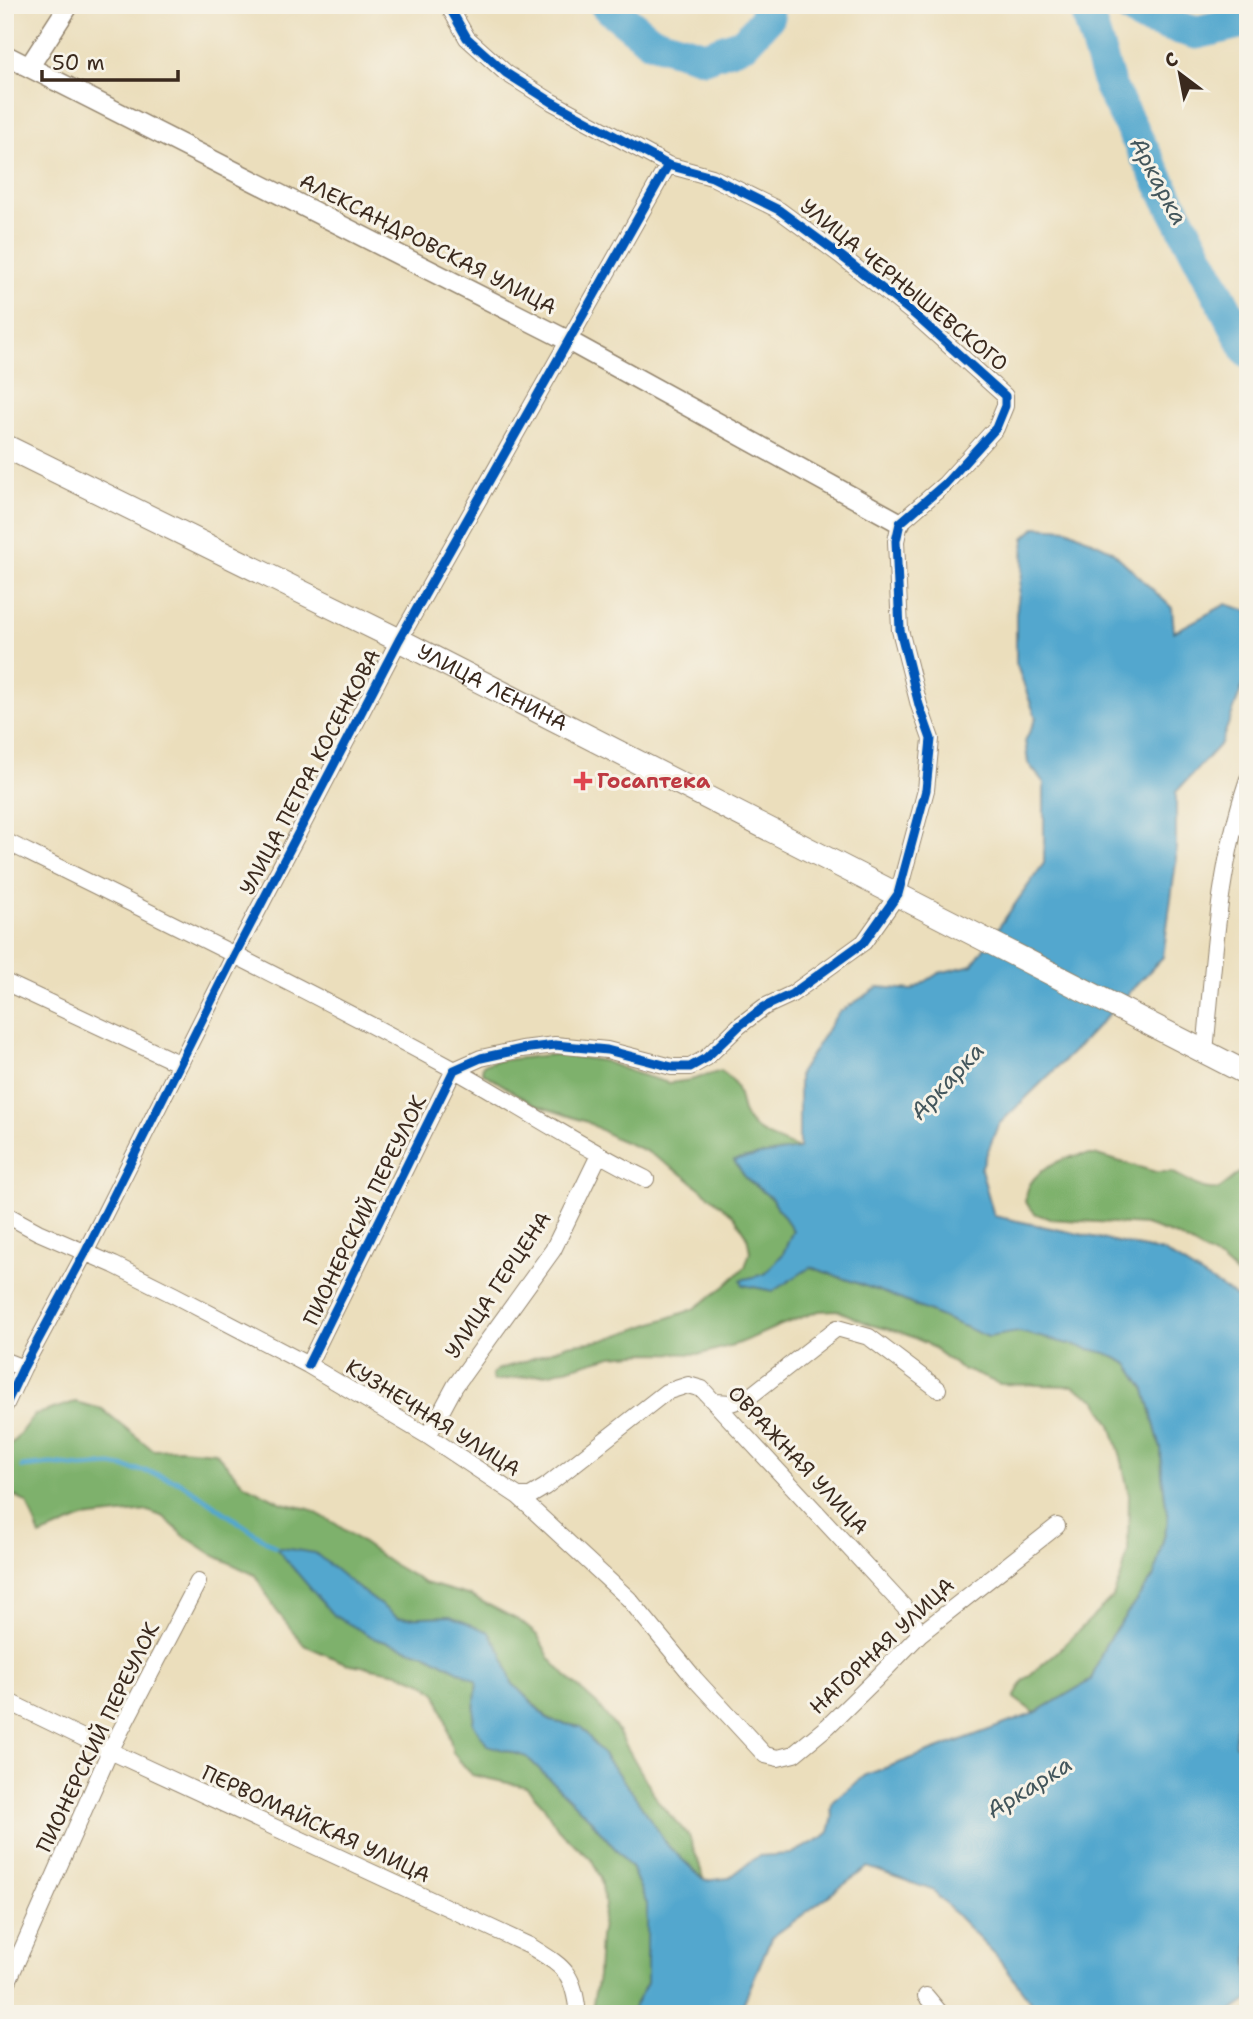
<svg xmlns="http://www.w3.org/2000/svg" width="1253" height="2019" font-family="'Shantell Sans',sans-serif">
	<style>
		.forest { fill: #7eb16c; stroke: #5c6e45; stroke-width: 2 }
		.water { fill: #53a7ce; stroke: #476876; stroke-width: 2 }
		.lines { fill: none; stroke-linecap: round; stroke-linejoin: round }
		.stream { stroke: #53a7ce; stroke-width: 5 }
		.river { stroke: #53a7ce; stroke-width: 33 }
		.minor-casing { stroke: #93846d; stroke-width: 18 }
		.tertiary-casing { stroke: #93846d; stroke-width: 22 }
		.secondary-casing { stroke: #93846d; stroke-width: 25 }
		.minor { stroke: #fff; stroke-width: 16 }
		.tertiary { stroke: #fff; stroke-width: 19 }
		.secondary { stroke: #fff; stroke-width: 23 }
		.cycleway-casing { stroke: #f7f3e8; stroke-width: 13 }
		.cycleway { stroke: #0057b8; stroke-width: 9 }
		.health-dot { fill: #e0444e; stroke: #f7f3e8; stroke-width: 2.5 }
		.labels { text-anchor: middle; stroke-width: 6; stroke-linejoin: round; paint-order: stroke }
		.street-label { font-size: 21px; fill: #3b2a1e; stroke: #f7f3e8 }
		.health-label { font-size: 21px; font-weight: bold; fill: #be3a42; stroke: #f7f3e8; text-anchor: start }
		.water-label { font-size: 23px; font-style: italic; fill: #43565c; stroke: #f7f3e8 }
	</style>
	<rect width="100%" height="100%" fill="#f7f3e8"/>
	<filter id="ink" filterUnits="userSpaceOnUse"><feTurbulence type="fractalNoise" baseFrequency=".0143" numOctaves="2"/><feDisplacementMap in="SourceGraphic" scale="14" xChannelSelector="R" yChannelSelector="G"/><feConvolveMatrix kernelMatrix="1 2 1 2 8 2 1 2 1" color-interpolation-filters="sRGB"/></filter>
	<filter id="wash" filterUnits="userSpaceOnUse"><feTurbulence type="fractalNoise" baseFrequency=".00686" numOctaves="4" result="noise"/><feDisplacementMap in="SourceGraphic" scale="28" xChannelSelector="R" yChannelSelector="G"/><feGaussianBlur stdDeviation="1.57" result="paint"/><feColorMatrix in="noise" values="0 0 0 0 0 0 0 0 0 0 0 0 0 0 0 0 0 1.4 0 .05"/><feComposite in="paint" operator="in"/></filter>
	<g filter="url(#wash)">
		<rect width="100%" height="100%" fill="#ebdebc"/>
		<path class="forest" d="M558,1054L603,1061L638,1074L669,1083L691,1080L721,1071C748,1089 734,1105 750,1123C761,1136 784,1142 799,1149L760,1155L734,1161L746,1178L771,1198L793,1230L783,1254L765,1274L742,1280L743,1285L773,1291L810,1267L888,1294L988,1337L1019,1331L1106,1353L1128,1364L1145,1390L1161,1449L1162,1475L1168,1521L1154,1576L1106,1643L1091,1680L1035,1713L1014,1698L1024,1680L1058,1651L1113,1597L1122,1574L1128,1552L1129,1495L1121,1457L1111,1425L1097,1401L1073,1386L1000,1384L960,1368L926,1343L900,1332L871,1325L837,1310L819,1311L781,1325L740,1343L701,1354L647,1353L612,1356L551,1373L502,1380L494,1381L492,1378V1374L499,1369L523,1362L567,1345L604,1340L694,1309L725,1286L745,1267L750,1252L747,1236L734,1216L686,1177L646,1151L615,1138L587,1122L533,1104L482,1072L483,1065L495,1061Z
			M1081,1155H1097L1156,1172H1172L1202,1188L1218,1190L1242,1171L1248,1176V1285L1223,1262L1177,1236L1145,1225L1050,1219L1036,1214L1025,1202C1026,1196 1027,1189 1030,1184C1040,1168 1063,1157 1081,1155Z
			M75,1402L102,1409L153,1450L180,1449L215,1452L244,1484L282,1503L309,1509L336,1524L394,1565L425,1583L471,1596L520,1621L538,1636L550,1659L568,1678L597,1704L616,1728L659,1803L689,1836L705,1881L669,1847L630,1789L581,1727L551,1721L512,1683L502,1653L450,1616L398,1618L359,1589L376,1639L429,1655L477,1681L473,1723L487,1745L527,1757L589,1818L631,1867L647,1904V1983L630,2014H591L598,1976L600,1937L605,1905L601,1879L592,1860L558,1829L543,1805L526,1787L472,1775L453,1753L446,1721L437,1694L424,1683L398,1673L345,1663L304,1645L276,1610L255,1575L213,1555L183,1535L164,1517L148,1511L83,1518L40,1536L27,1503L15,1496L5,1499V1448L14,1441L34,1415Z"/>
		<path class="water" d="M1036,527L1067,529L1111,550L1172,608L1174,632L1226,604L1248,611V672L1221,743L1176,792V862L1163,957L1073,1052L998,1125L981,1169L994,1216L1164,1252L1248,1304V1683L1238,1700L1235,1744L1248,1755V2000L1228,2014H1040L996,1955L932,1890L868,1867L771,1938L739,2014H630L647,1983V1904L631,1867L589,1818L527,1757L487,1745L473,1723L477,1681L429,1655L376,1639L333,1615L275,1547L315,1553L359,1589L398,1618L450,1616L489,1632L502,1653L512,1683L550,1721L581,1727L630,1789L669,1847L705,1881L729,1878L758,1856L791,1854L822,1838L829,1832L833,1817L831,1809L833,1801L866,1775L1035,1713L1091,1680L1106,1643L1154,1576L1168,1521L1162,1475L1161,1449L1145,1390L1128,1364L1106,1353L1019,1332L988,1337L888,1294L811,1267L773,1291L743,1285L741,1280L765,1274L783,1254L793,1230L771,1198L746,1178L734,1161L760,1155L799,1149V1074L838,1013L879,987L912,990L939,973L972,965L1044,863V783L1028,763L1025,741L1036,718L1016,663V614L1023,566L1024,538Z"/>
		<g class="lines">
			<path class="stream" d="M22,1467L51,1464L82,1467L111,1465L149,1472L180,1482L275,1547"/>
			<path class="river" d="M606,5L651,41L705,57L744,43L768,17L766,5
				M1085,5L1110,87L1248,351
				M1126,5L1144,18L1197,33L1248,21"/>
		</g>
	</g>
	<g filter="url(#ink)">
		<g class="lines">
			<defs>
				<path id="minor" d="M5,841C155,915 306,989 453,1069C518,1105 579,1146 646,1179
					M5,982L180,1064
					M1205,1052C1214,960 1218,867 1248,779
					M5,1214L38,1232L114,1265L174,1295L308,1365L428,1436L518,1496L629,1599L695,1679L765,1755L778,1758L794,1754L828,1726L875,1680L920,1634L1057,1526
					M5,1361L23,1368
					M308,1365L454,1070L481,1058L522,1049L555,1045L607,1050L672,1067H690L706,1058L739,1026L764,1007L792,994L864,942L898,894L926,790L931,739L919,705L900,630L896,541L900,523L945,484L996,428L1005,406V396L914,314L840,255L779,210L712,177L668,165L552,102L506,73L467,38L448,5
					M716,1402L731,1403L749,1397L837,1328L869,1337L938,1389
					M5,1406L23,1368L85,1253L235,954L399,640L668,165
					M428,1436L455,1386L553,1250L599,1155
					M518,1496H530L545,1487L666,1392L688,1385L702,1389L906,1609L920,1634
					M5,1700L110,1751L530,1946C565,1968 573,1971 578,2014
					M5,1988L110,1751L198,1582
					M926,1996L941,2014
					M5,2009L17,2014"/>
				<path id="tertiary" d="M5,55L567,340L900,523
					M29,67L69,5"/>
				<g id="secondary">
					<path id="s1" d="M5,446L399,640L1248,1074"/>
				</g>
			</defs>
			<use href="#minor" class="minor-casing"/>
			<use href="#tertiary" class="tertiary-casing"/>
			<use href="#secondary" class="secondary-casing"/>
			<use href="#minor" class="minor"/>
			<use href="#tertiary" class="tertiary"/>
			<use href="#secondary" class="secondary"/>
			<defs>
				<path id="cycleway" d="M308,1365L454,1070L481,1058L522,1049L555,1045L607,1050L672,1067H690L706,1058L739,1026L764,1007L792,994L864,942L898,894L926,790L931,739L919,705L900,630L896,541L900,523L945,484L996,428L1005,406V396L914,314L840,255L779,210L712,177L668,165L552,102L506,73L467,38L448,5
					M5,1406L23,1368L85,1253L235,954L399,640L668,165"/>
			</defs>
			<use href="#cycleway" class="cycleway-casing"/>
			<use href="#cycleway" class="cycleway"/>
		</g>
	</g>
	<path class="health-dot" d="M579.5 770.5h7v7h7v7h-7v7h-7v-7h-7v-7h7z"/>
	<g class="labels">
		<g class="street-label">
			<text transform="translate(428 244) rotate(27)" y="7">АЛЕКСАНДРОВСКАЯ УЛИЦА</text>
			<text transform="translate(904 285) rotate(39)" y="7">УЛИЦА ЧЕРНЫШЕВСКОГО</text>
			<text dy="7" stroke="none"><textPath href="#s1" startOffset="544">УЛИЦА ЛЕНИНА</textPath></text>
			<text transform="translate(310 772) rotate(-62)" y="7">УЛИЦА ПЕТРА КОСЕНКОВА</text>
			<text transform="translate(365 1210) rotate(-64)" y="7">ПИОНЕРСКИЙ ПЕРЕУЛОК</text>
			<text transform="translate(498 1285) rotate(-56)" y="7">УЛИЦА ГЕРЦЕНА</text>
			<text transform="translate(433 1418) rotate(32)" y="7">КУЗНЕЧНАЯ УЛИЦА</text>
			<text transform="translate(798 1460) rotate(47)" y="7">ОВРАЖНАЯ УЛИЦА</text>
			<text transform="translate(882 1646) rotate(-43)" y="7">НАГОРНАЯ УЛИЦА</text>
			<text transform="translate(98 1737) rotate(-64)" y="7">ПИОНЕРСКИЙ ПЕРЕУЛОК</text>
			<text transform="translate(316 1824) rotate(25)" y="7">ПЕРВОМАЙСКАЯ УЛИЦА</text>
		</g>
		<g class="health-label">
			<text x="597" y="788">Госаптека</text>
		</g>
		<g class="water-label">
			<text transform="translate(1159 181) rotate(62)" y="8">Аркарка</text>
			<text transform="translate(947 1081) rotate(-47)" y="8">Аркарка</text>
			<text transform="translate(1029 1787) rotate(-32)" y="8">Аркарка</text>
		</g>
	</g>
	<rect width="1253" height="2019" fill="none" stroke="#f7f3e8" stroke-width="28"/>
	<g transform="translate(1180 74) rotate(328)" stroke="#f7f3e8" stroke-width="5" paint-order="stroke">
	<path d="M0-5L12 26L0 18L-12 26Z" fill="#3b2a1e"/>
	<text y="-10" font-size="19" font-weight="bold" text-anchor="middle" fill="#3b2a1e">С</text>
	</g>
	<path d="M42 70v10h136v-10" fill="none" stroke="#3b2a1e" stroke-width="3.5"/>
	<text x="52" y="70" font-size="21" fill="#3b2a1e" stroke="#f7f3e8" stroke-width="5" paint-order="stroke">50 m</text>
</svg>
